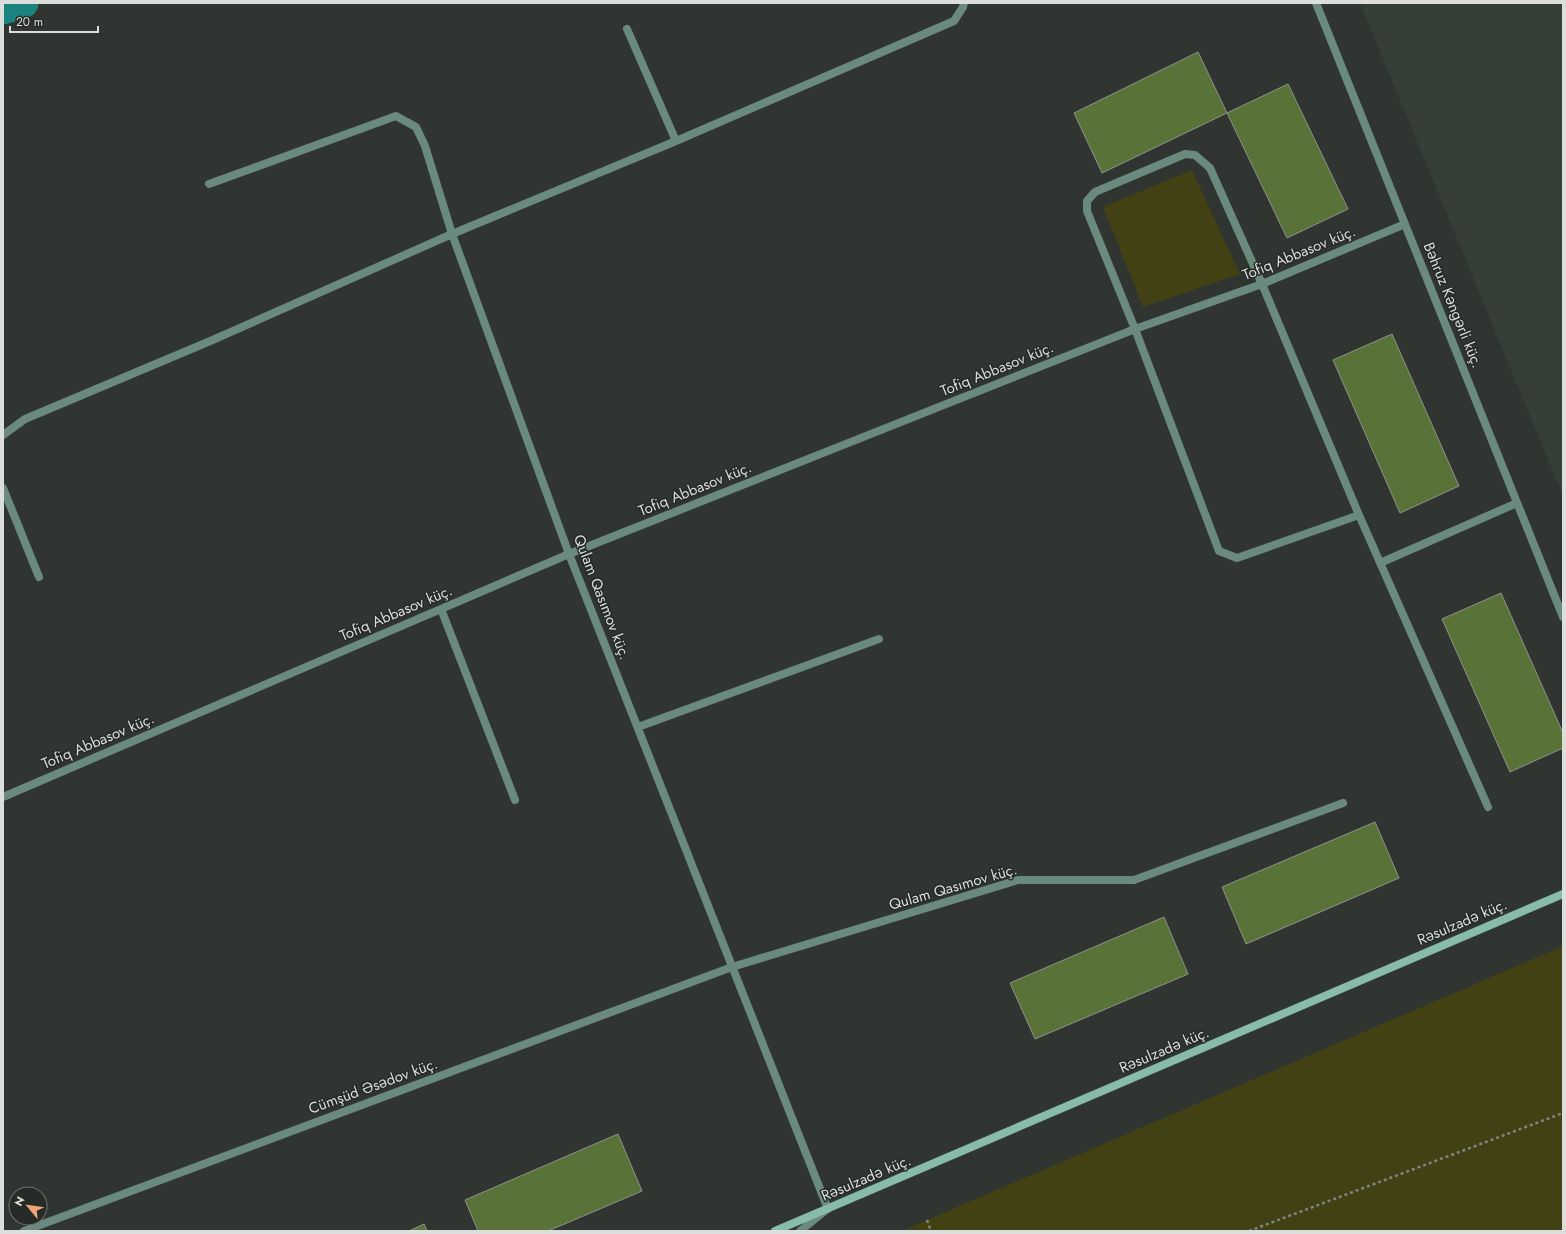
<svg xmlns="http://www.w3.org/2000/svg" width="1566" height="1234" font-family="Jost,sans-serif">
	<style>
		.built { fill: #353f37 }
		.green { fill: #414114 }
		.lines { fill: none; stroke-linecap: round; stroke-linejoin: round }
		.canal { stroke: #1c847e; stroke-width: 31 }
		.building { fill: #587238; stroke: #90938d }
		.path { stroke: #818582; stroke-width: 2.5; stroke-dasharray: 3 3; stroke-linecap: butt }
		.service { stroke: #6a8a7e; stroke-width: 8 }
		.minor { stroke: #6a8a7e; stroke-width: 8 }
		.tertiary { stroke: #6a8a7e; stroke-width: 8 }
		.secondary { stroke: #88bba8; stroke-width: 8 }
		.labels { text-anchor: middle; stroke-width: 3; stroke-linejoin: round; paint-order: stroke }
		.street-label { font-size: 15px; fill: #dbdedb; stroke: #262b27 }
	</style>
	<rect width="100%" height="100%" fill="#303531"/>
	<path class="built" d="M1360,3H1563V496Z"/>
	<path class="green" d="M1192,170L1240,274L1143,307L1103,207Z
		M1563,946V1231H902L927,1220Z"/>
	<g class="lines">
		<path class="canal" d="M3,9L23,3"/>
	</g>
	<path class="building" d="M1198,52L1227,113L1102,173L1074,113Z
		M1288,84L1348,209L1287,238L1227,113Z
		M1392,334L1459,486L1400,513L1333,360Z
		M1501,593L1563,733V748L1510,772L1442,619Z
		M1375,822L1399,878L1246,944L1222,887Z
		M1164,917L1188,974L1035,1039L1010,983Z
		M618,1134L642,1191L548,1231H478L465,1200Z
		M424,1224L427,1231H409Z"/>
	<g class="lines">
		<path class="path" d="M927,1220L931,1231
			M1249,1231L1563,1113"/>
		<path class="service" d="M209,184L396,116L416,127L425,146L452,234"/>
		<path class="minor" d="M1316,3L1563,617
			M627,29L676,141
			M452,234L569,554L828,1209
			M3,435L25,419L208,342L452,234L676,141L954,21L963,7L964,3
			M3,488L39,577
			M1359,515L1237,558L1219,551L1135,329L1087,211V201L1095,192L1185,154L1195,155L1210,168L1262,284L1359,515L1488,807
			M1380,563L1517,503
			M441,609L515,800
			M638,727L879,639
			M3,797L569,554L1135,329L1262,284L1405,224
			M24,1231L732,967L1018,880H1134L1343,803"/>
		<path class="tertiary" d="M800,1231L825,1211"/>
		<path class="secondary" d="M775,1231L1563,894"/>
	</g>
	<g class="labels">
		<g class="street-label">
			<text transform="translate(1299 253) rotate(-22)" y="5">Tofiq Abbasov küç.</text>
			<text transform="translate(1453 305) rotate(68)" y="5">Bəhruz Kəngərli küç.</text>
			<text transform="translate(997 369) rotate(-22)" y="5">Tofiq Abbasov küç.</text>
			<text transform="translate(695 489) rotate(-22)" y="5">Tofiq Abbasov küç.</text>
			<text transform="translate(602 597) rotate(69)" y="5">Qulam Qasımov küç.</text>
			<text transform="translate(396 613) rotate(-23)" y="5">Tofiq Abbasov küç.</text>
			<text transform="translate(98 741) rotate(-23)" y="5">Tofiq Abbasov küç.</text>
			<text transform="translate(953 887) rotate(-16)" y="5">Qulam Qasımov küç.</text>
			<text transform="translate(1462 922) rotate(-23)" y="5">Rəsulzadə küç.</text>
			<text transform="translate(1164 1050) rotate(-23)" y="5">Rəsulzadə küç.</text>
			<text transform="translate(373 1086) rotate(-20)" y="5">Cümşüd Əsədov küç.</text>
			<text transform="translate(866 1178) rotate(-23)" y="5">Rəsulzadə küç.</text>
		</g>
	</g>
	<rect width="1566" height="1234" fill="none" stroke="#dbdedb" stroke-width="8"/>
	<g transform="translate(28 1206) rotate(299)"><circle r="19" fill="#262b27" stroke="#6e736f"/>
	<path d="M0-3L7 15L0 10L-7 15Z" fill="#efa378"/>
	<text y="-6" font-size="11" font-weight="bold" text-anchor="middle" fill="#dbdedb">N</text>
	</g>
	<path d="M10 26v6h88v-6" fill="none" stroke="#dbdedb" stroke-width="2"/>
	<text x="16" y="26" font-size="12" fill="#dbdedb" stroke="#262b27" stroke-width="3" paint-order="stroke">20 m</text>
</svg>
